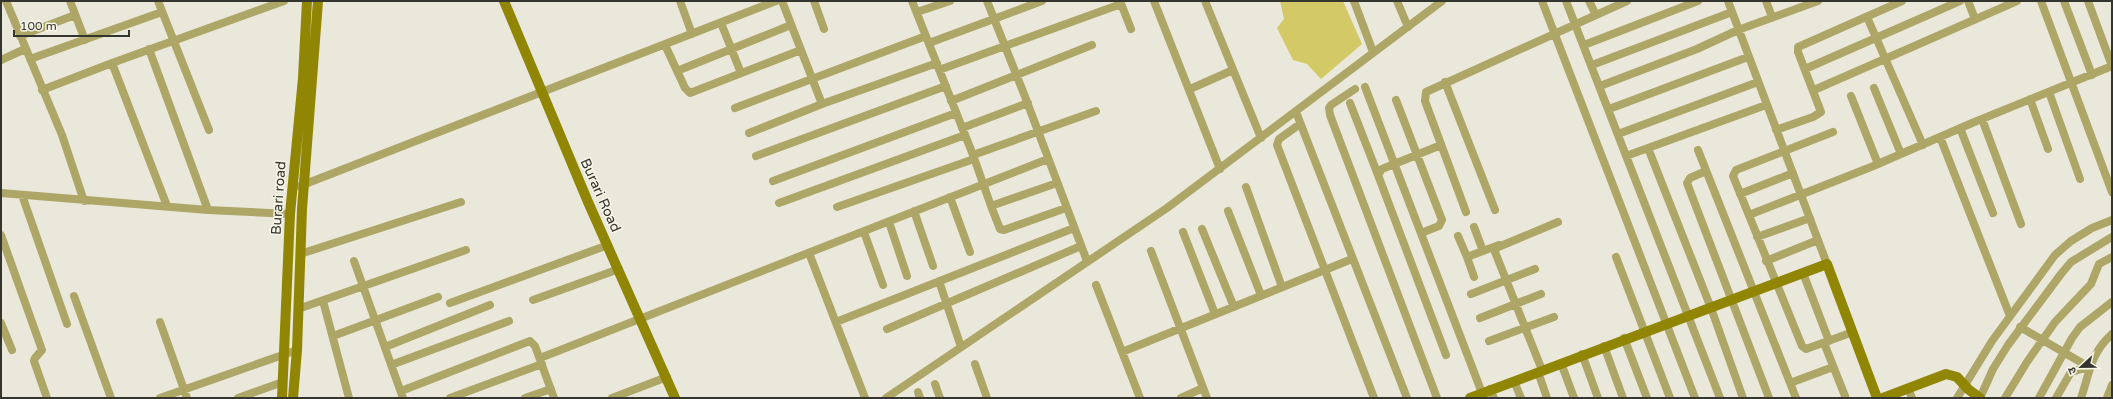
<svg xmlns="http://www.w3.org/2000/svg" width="2113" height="399" font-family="'Varela Round','Noto Sans Devanagari',sans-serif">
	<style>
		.green { fill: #d4c967 }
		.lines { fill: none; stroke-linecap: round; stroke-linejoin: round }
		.street { stroke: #ada667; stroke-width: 8 }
		.secondary { stroke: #918504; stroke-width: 10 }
		.labels { text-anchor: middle; stroke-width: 3; stroke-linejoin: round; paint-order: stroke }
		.street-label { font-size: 14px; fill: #35352f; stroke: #f7f6e7 }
	</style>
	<rect width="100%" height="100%" fill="#e9e8da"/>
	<path class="green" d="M1280,1H1343L1362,44L1321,79L1307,64L1293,60L1277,28L1284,19Z"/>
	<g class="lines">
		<path class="street" d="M6,1L62,135L84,201
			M70,1L85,40
			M158,1L209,130
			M680,1L692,34
			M782,1L822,104
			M814,1L824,29
			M912,1L973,155L991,206L1057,183
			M987,1L1024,94L1087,261
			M1120,1L1131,29
			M1154,1L1220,169
			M1205,1L1261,138
			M1354,1L1373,52
			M1397,1L1408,27
			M1542,1L1695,398
			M1566,1L1720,398
			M1589,1L1596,15
			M1728,1L1827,264
			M1766,1L1772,17
			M1968,1L1975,19
			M2041,1L2112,192
			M2064,1L2092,75
			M2088,1L2112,66
			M917,12L950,1
			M1867,17L1923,145
			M721,23L741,73
			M20,36L75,15
			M929,43L1042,1
			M665,45L685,88L690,93L801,50
			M1584,45L1698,1
			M149,49L208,210
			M30,59L162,12
			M1,60L25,49
			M1592,65L1732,12
			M1805,69L1960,1
			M939,70L1121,4
			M677,71L791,25
			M1445,82L1495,210
			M1600,86L1697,49L1738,30L1818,1
			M1365,87L1482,393
			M1874,88L1901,154
			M1190,89L1233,70
			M1355,89L1331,105L1329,108L1330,115L1437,398
			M42,90L112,63
			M1814,90L2017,1
			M2049,92L2080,179
			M1851,96L1878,164
			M2030,99L2048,149
			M1396,100L1442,220L1439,226L1421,233
			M951,101L1092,45
			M1350,103L1378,175
			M735,108L926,36
			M1609,109L1748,57
			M1296,112L1407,398
			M1982,119L2021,224
			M1300,124L1279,139L1277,145L1374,398
			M962,128L1028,103
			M1960,128L1993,213
			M1776,130L1813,117L1821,112L1798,52V47L1902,1
			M1833,132L1736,170L1733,176L1802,346L1806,349L1853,332
			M749,133L822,104L937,63
			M1618,134L1758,82
			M1940,137L2010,316
			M1441,145L1382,169L1378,175L1446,355
			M1648,148L1711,308L1743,398
			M1698,150L1796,398
			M973,155L1096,111
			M756,156L946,86
			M1626,156L1766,105
			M1706,171L1690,178L1687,183L1769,398
			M773,181L956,113
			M300,186L776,1
			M1246,187L1282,287
			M1,193L208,210L290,214
			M1740,194L1793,173
			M22,195L67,324
			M950,197L970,252
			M779,203L965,135
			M167,206L112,63L284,1
			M991,206L1000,229L1004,230L1066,208
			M837,207L974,159
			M914,211L933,266
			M1228,211L1261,295
			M1466,212L1425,101L1426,92L1627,1
			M1749,215L1871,167L1972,123L2112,66
			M889,222L907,276
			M1474,227L1483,251
			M1202,229L1234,307
			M864,232L883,285
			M1183,232L1215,314
			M1,235L42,350L35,358L34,361L47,398
			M1458,236L1467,257
			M1757,237L1810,218
			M1151,251L1207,398
			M809,253L865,398
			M300,254L461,202
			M1616,257L1670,398
			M354,261L403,398
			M1766,261L1818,240
			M1803,273L1829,341
			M1474,277L1467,257L1499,245
			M939,281L961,347
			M1096,285L1140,398
			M1471,294L1535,269
			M74,296L111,398
			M533,300L619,269
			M323,301L349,398
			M450,303L608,245
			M298,309L466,250
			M1480,318L1541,294
			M160,322L187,398
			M836,322L1074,228
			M1,323L12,350
			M2020,327L2089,367
			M887,329L1081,246
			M333,336L438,297
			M1624,338L1647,398
			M1489,341L1554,317
			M1824,343L1845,396
			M1604,346L1623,398
			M385,347L490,305
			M1122,352L1352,259
			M1582,354L1598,398
			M540,358L1048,159
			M1561,363L1574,398
			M975,364L987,398
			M391,365L509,321
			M1542,370L1495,252L1496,248L1558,222
			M1538,372L1547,398
			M1514,381L1521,398
			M1790,383L1833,367
			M935,384L940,398
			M1908,388L1912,398
			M1490,389L1494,398
			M401,391L530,341L535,346L554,398
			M918,392L920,398
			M160,398L297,350
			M238,398L283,382
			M450,398L542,364
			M525,398L551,389
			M612,398L667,377
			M886,398L1167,208L1442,1
			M1181,398L1203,388
			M1957,398L1992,341L2055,255L2071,241L2092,228L2112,220
			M1980,398L1993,369L2008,345L2061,274L2071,262L2112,237
			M2005,398L2027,362L2055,322L2091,284L2099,264L2112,257
			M2039,398L2072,338L2080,327L2112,302
			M2056,398L2071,372L2089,367
			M2081,398C2090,372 2090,354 2112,334
			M2107,398L2112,385"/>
		<path class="secondary" d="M504,1L588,202L675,398
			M282,398L290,214L303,78L307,1
			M293,398L297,350L302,209L318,1
			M1470,398L1827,264L1877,398
			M1883,398L1946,374L1957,377L1968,389L1980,398"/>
	</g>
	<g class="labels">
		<g class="street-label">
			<text transform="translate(601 195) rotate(66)" y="5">Burari Road</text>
			<text transform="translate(278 198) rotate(-86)" y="5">Burari road</text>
		</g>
	</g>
	<rect width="2113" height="399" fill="none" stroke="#35352f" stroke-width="4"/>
	<g transform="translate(2081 367) rotate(248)" stroke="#f7f6e7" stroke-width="3" paint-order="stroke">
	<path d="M0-3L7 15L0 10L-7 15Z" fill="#35352f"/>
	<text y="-6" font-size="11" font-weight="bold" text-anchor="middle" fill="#35352f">उ</text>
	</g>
	<path d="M14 30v6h115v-6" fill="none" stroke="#35352f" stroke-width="2"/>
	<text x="20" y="30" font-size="12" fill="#35352f" stroke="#f7f6e7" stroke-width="3" paint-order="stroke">100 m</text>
</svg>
